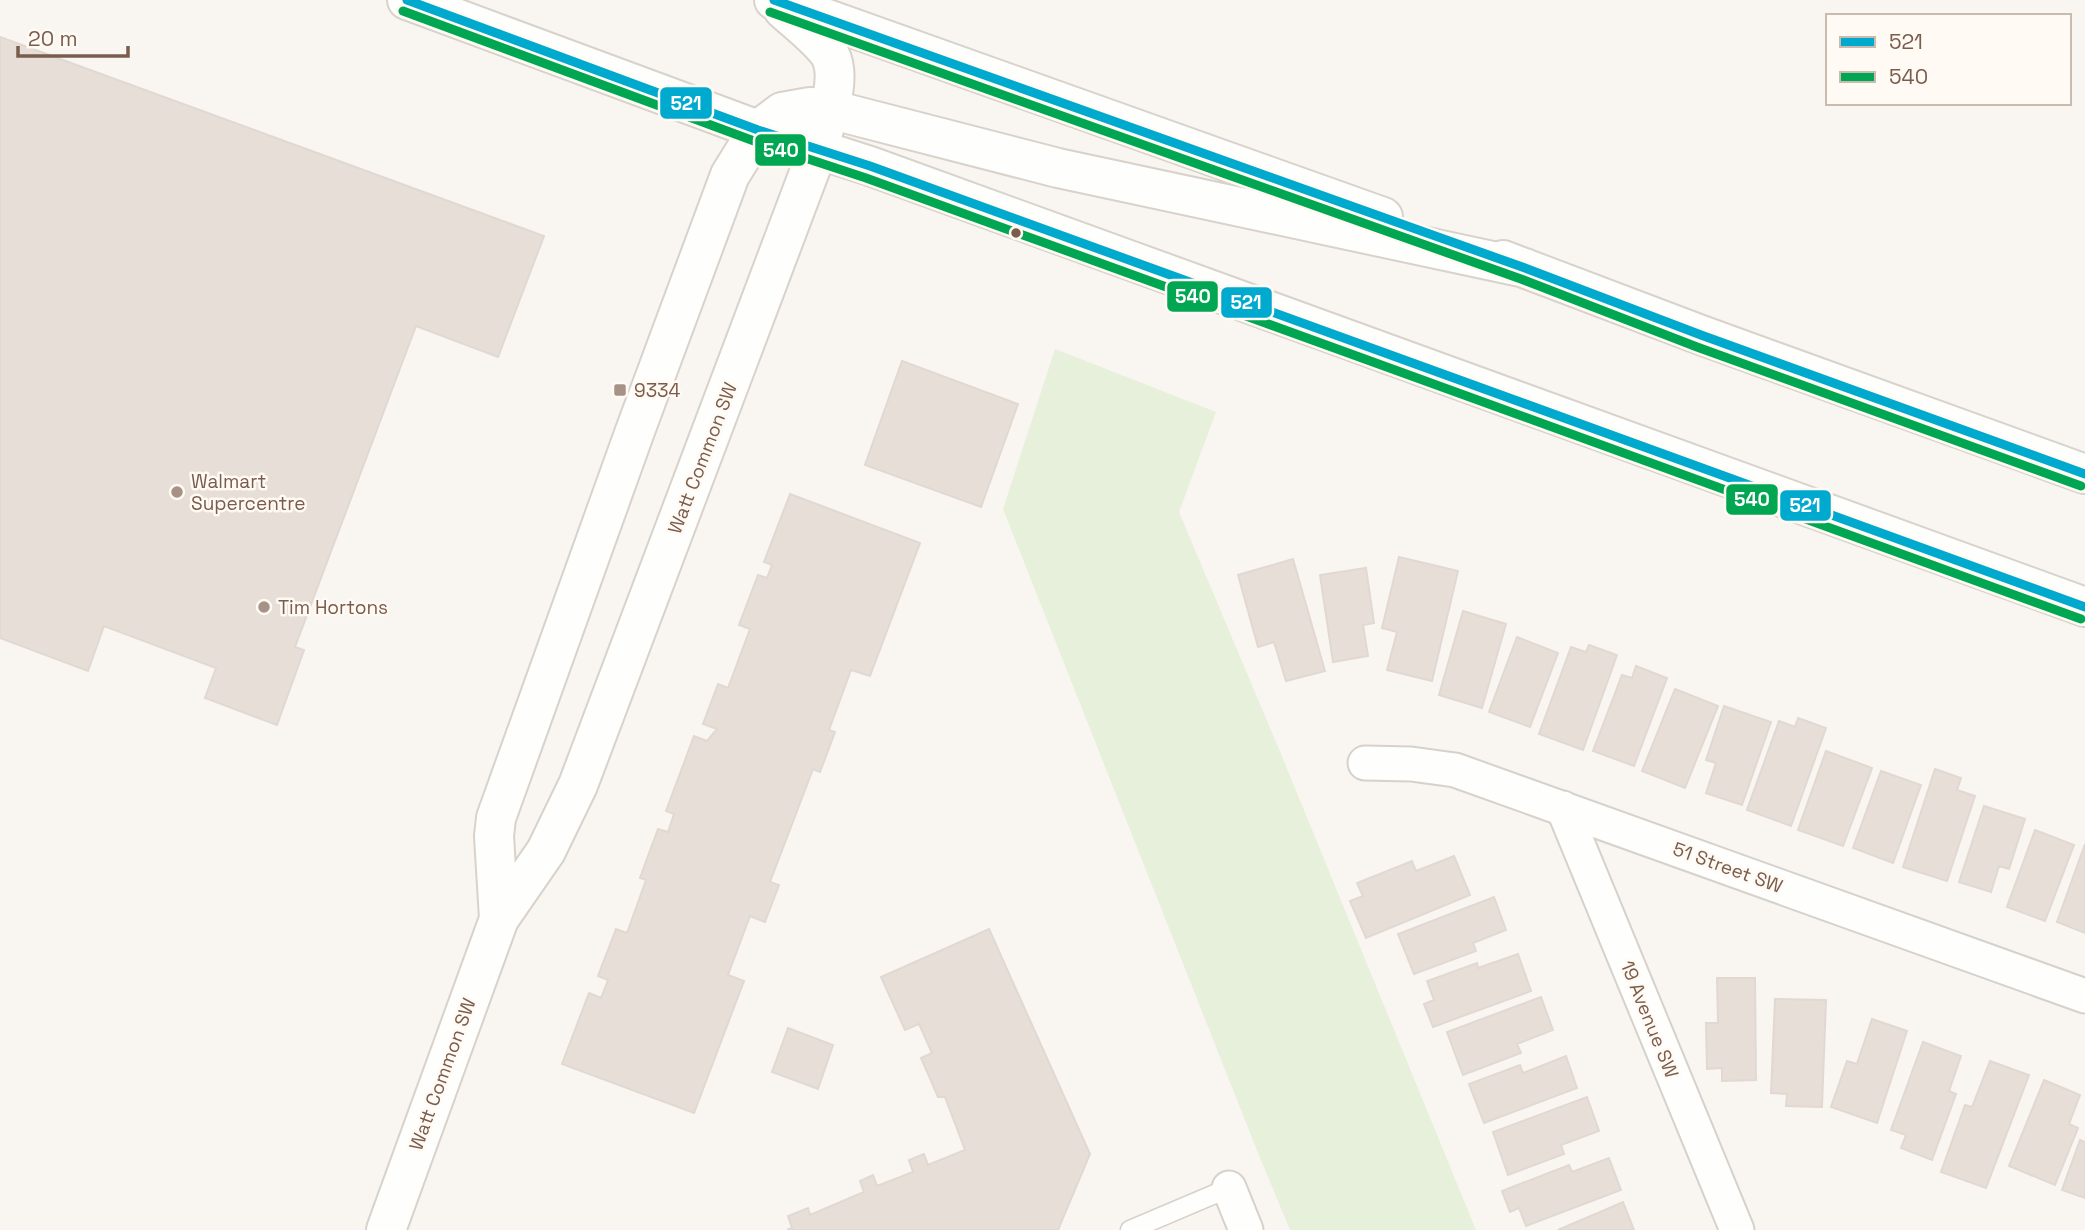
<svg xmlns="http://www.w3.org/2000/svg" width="2085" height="1230" font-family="'Space Grotesk',sans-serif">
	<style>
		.green { fill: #e7f0db }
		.building { fill: #e6ded7; stroke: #e2d8d2; stroke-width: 2 }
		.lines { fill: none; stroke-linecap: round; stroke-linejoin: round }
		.lane-casing { stroke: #d7d1cb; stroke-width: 21 }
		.street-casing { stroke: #d7d1cb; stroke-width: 37 }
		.secondary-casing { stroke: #d9d2cb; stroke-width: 42 }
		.lane { stroke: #fefefd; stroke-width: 18 }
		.street { stroke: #fefefd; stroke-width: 33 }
		.secondary { stroke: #fefefd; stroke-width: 38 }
		.bus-1-casing { stroke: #fffaf3; stroke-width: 14 }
		.bus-2-casing { stroke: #fffaf3; stroke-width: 14 }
		.bus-1 { stroke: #00a9ce; stroke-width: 9 }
		.bus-2 { stroke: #00a651; stroke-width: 9 }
		.bus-dot { fill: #7a5c4d; stroke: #fffaf3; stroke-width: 2.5 }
		.poi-dot { fill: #a69286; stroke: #fffaf3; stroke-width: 2.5 }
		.labels { text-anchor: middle; stroke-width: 5; stroke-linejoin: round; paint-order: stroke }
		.poi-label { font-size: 19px; fill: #7a5c4d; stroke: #fffaf3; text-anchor: start }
		.street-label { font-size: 19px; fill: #7a5c4d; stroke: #fffaf3 }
		.line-badge { stroke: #fffaf3; stroke-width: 2.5 }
		.badge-label { font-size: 19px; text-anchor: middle; font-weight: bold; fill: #fff }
	</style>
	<rect width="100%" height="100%" fill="#f9f5f0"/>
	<path class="green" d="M1055,349L1216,412L1179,512L1281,754L1476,1230H1290L1260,1158L1003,509Z"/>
	<path class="building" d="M0,37L544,236L498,357L416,326L295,647L304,650L277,725L205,698L216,668L104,626L88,671L0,638Z
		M902,361L1018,404L981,507L865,465Z
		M790,494L920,543L870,676L851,670L829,730L835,732L820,772L813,769L770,882L779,885L765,922L750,916L728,975L744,981L694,1113L562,1064L589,993L601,998L608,980L598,976L616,929L627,933L646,880L640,878L658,829L668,832L674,814L666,811L694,736L707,741L717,729L703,724L718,684L728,688L750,629L739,625L758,575L767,578L772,565L764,562Z
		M1399,557L1458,571L1432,681L1387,670L1397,632L1382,628Z
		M1293,559L1325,671L1286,681L1274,642L1258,647L1238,575Z
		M1366,568L1374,623L1363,625L1368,656L1333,662L1320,575Z
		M1463,611L1506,624L1482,708L1439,695Z
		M1517,637L1558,653L1530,727L1489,712Z
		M1589,645L1617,655L1583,750L1539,734L1571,647L1586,652Z
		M1636,666L1667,678L1634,766L1593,751L1622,675L1632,678Z
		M1675,689L1718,706L1685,788L1642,771Z
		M1724,706L1771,722L1742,805L1706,793L1716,763L1706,760Z
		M1798,718L1826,728L1791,826L1747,810L1779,721L1795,727Z
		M1826,751L1872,768L1843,846L1798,830Z
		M1935,769L1961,778L1957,790L1975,796L1947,881L1903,867Z
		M1881,771L1921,785L1893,863L1853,848Z
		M1984,806L2025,819L2009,869L1999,866L1991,892L1959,882Z
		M2035,830L2074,845L2045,921L2007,907Z
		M2085,844V933L2057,922Z
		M1454,856L1470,895L1366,938L1350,901L1363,896L1357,883L1412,861L1416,871Z
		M1494,897L1506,930L1473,943L1476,951L1414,974L1398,934Z
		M989,929L1090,1154L1058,1230H787L792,1228L788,1216L808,1208L810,1215L864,1192L860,1181L873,1175L877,1186L913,1172L909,1160L924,1154L928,1165L965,1150L945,1097H938L921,1058L932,1053L919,1024L905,1030L881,977Z
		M1518,954L1531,991L1433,1027L1424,1004L1434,1000L1427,981L1477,963L1478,968Z
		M1717,978H1755L1756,1080L1722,1081V1068L1707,1069L1706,1023H1718Z
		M1541,997L1553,1030L1517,1044L1521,1053L1463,1075L1447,1032Z
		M1775,999L1826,1000L1822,1107L1786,1106L1787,1094L1771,1093Z
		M1872,1019L1907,1031L1877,1123L1831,1107L1847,1061L1857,1064Z
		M788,1028L833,1045L818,1089L772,1072Z
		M1923,1042L1961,1056L1949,1091L1956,1094L1932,1160L1901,1148L1906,1135L1891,1130Z
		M1566,1056L1577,1088L1484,1123L1469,1084L1520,1065L1523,1073Z
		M1990,1061L2029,1075L1986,1188L1941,1172L1965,1105L1972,1107Z
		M2044,1080L2080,1095L2069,1124L2078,1128L2055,1185L2009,1166Z
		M1587,1097L1599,1131L1561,1145L1564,1154L1508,1175L1493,1132Z
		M2080,1140L2085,1142V1198L2062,1190Z
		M1609,1158L1621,1190L1526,1226L1519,1208L1510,1212L1502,1191L1569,1165L1572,1172Z
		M1623,1202L1634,1230H1558Z"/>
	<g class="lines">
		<defs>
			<path id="lane" d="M1130,1230L1229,1188"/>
			<path id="street" d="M1365,763L1411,764L1455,770L2085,996
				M1563,808L1737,1230
				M1229,1188L1246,1230"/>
			<path id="secondary" d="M407,0L758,130L870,166L2085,607
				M774,0L1383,217
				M1503,260L1701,335L2085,474
				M499,919L494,836L496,818L635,431L730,175L758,130L782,112L810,107L829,109L1058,168L1525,268
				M386,1230L499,919L546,851L578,785L818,149C825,124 843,79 830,55C821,40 797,22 783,9"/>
		</defs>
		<use href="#lane" class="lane-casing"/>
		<use href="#street" class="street-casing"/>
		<use href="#secondary" class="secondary-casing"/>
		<use href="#lane" class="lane"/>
		<use href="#street" class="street"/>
		<use href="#secondary" class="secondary"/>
		<defs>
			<path id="bus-1" d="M407,0L758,130L870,166L2085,607
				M774,0L1525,268L1701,335L2085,474"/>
			<path id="bus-2" d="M403,11L754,141L866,178L2081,619
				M770,12L1521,279L1697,347L2081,486"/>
		</defs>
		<use href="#bus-1" class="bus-1-casing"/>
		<use href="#bus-2" class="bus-2-casing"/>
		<use href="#bus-1" class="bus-1"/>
		<use href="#bus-2" class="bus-2"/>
	</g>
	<circle class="bus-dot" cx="1016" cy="233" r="6"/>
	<g class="poi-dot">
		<rect x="613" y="383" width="14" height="14" rx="3.5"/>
		<circle cx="177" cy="492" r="7"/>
		<circle cx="264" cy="607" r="7"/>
	</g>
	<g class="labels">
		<g class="poi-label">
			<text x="634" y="397">9334</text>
			<text x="191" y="488">Walmart<tspan x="191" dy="22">Supercentre</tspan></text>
			<text x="278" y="614">Tim Hortons</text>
		</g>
		<g class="street-label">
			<text transform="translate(702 458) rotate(-69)" y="7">Watt Common SW</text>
			<text transform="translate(1728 867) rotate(20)" y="7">51 Street SW</text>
			<text transform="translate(1650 1019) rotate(68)" y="7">19 Avenue SW</text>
			<text transform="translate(442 1074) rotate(-70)" y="7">Watt Common SW</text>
		</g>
	</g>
	<g class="line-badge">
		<rect x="659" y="86" width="54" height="34" rx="7" fill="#00a9ce"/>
		<rect x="754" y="133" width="53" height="34" rx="7" fill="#00a651"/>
		<rect x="1166" y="280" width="53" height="33" rx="7" fill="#00a651"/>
		<rect x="1220" y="286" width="53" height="33" rx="7" fill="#00a9ce"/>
		<rect x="1725" y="483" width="54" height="33" rx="7" fill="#00a651"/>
		<rect x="1779" y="489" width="53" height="33" rx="7" fill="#00a9ce"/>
	</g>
	<g class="badge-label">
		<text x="686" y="110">521</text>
		<text x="781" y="157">540</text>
		<text x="1193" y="303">540</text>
		<text x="1246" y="309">521</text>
		<text x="1752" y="506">540</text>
		<text x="1805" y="512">521</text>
	</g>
	<rect x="1826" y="14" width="245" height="91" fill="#fffaf3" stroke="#cabbb1" stroke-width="2"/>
	<rect x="1840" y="37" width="35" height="10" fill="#00a9ce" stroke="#cabbb1" stroke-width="2"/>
	<text x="1889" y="49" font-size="21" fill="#7a5c4d">521</text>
	<rect x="1840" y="72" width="35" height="10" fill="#00a651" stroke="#cabbb1" stroke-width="2"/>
	<text x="1889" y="84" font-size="21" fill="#7a5c4d">540</text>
	<path d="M18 46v10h110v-10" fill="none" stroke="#7a5c4d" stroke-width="3.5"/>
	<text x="28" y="46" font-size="21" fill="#7a5c4d" stroke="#fffaf3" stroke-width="5" paint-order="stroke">20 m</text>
</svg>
